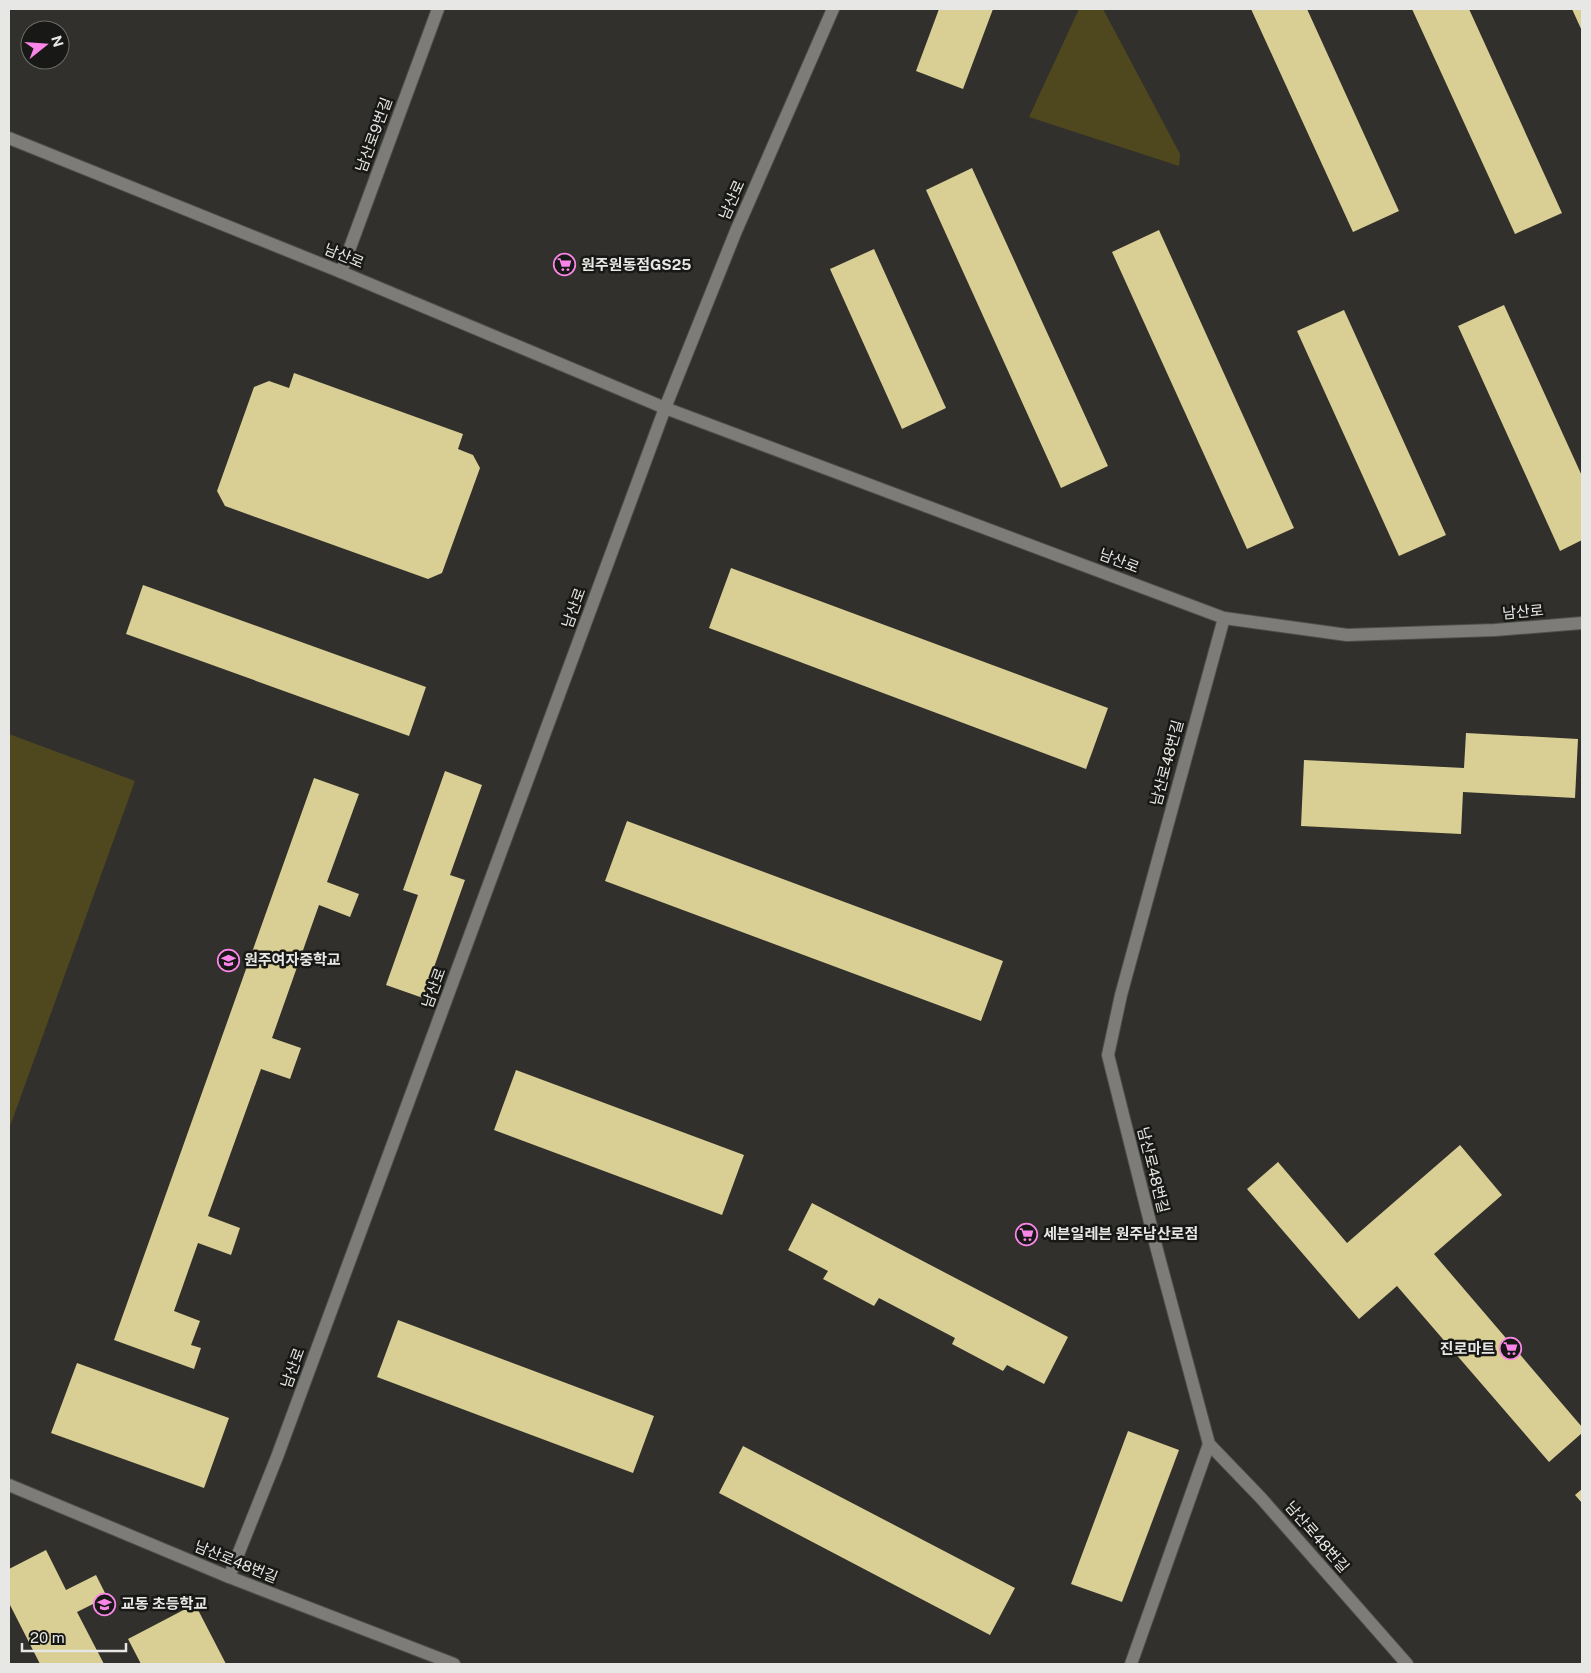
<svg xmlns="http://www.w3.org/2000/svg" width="1591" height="1673" font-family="'Public Sans','Noto Sans KR',sans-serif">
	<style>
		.green { fill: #4f481f }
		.building { fill: #d9ce93 }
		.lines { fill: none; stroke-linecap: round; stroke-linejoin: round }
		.service-casing { stroke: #4f4e4b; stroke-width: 14 }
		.minor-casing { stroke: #4f4e4b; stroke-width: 14 }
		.tertiary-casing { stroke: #4f4e4b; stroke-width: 14 }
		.service { stroke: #7d7c78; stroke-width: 12 }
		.minor { stroke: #7d7c78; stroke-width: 12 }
		.tertiary { stroke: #7d7c78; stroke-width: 12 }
		.labels { text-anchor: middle; stroke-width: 5; stroke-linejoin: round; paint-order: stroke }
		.street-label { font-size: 15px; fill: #e7e7e5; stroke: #181816 }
		.poi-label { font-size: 15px; font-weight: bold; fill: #e7e7e5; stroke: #181816; text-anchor: start }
	</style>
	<rect width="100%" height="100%" fill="#31302c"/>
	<path class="green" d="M1079,9H1103L1180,154L1179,166L1029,117Z
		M9,734L135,781L9,1129Z"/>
	<path class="building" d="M939,9H993L963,89L916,71Z
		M1251,9H1307L1399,211L1353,232Z
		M1412,9H1469L1562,213L1515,234Z
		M1572,9H1582V31Z
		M972,168L1108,466L1061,488L926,190Z
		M1159,230L1294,528L1247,549L1112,252Z
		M874,249L946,408L902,429L830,269Z
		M1504,305L1582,476V540L1560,551L1458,326Z
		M1344,310L1446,535L1399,556L1297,331Z
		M294,373L463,434L458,449L473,455L480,468L442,573L428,579L225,506L217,491L254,387L269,381L289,388Z
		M731,568L1108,708L1086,769L709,628Z
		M143,585L426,687L409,736L126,634Z
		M1466,733L1578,739L1575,798L1463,792L1461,834L1301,826L1304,760L1464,768Z
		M445,771L482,785L450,875L465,880L423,998L386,985L418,895L403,890Z
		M314,778L359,794L327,882L359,894L350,917L319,905L272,1038L301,1048L290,1079L261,1069L208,1216L240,1228L231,1255L198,1243L174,1311L200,1321L191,1345L201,1348L194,1369L114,1340Z
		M627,821L1003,961L981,1021L605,881Z
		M516,1070L744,1155L722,1215L494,1130Z
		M1460,1145L1502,1195L1434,1254L1582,1427V1433L1549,1462L1397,1286L1359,1319L1247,1189L1278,1162L1347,1243Z
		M812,1203L1068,1337L1044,1384L1007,1365L1003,1371L952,1344L955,1338L879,1298L874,1306L823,1279L828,1271L788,1250Z
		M398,1320L654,1416L633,1473L377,1377Z
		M77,1363L229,1418L204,1488L51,1433Z
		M1128,1431L1179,1450L1122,1602L1071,1584Z
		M743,1446L1015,1588L990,1635L719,1493Z
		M1582,1489V1503L1575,1495Z
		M46,1550L66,1590L96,1575L107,1597L77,1612L104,1664H40L9,1603V1569Z
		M195,1604L226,1664H141L128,1639Z"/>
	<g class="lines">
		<defs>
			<path id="service" d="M341,272L438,9
				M229,1577L277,1457L665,408L736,231L833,9
				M1131,1664L1209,1444"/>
			<path id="minor" d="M1224,618L1121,995L1108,1055L1157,1250L1209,1444L1261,1498L1407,1664
				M9,1485L229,1577L454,1664"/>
			<path id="tertiary" d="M9,138L341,272L665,408L1224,618L1347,635L1495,630L1582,623"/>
		</defs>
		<use href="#service" class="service-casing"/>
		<use href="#minor" class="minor-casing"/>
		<use href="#tertiary" class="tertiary-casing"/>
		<use href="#service" class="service"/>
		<use href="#minor" class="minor"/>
		<use href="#tertiary" class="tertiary"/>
	</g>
	<defs>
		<symbol id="supermarket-ring" viewBox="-11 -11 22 22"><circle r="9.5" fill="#181816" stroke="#fa87e7" stroke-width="1.5"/><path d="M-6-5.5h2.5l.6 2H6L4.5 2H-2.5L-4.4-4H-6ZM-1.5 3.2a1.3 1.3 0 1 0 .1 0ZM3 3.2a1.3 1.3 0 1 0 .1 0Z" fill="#fa87e7"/></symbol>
		<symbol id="school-ring" viewBox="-11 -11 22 22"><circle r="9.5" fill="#181816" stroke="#fa87e7" stroke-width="1.5"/><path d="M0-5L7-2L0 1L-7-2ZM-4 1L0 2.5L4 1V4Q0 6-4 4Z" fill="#fa87e7"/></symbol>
	</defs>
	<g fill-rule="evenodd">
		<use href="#supermarket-ring" x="552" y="252" width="25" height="25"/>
		<use href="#school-ring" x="216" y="948" width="25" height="25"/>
		<use href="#supermarket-ring" x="1014" y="1222" width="25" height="25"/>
		<use href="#supermarket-ring" x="1498" y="1336" width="25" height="25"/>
		<use href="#school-ring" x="92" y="1592" width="25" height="25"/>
	</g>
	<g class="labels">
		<g class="street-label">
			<text transform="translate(374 135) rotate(-70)" y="5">남산로9번길</text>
			<text transform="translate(732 200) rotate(-66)" y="5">남산로</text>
			<text transform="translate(344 256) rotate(22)" y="5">남산로</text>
			<text transform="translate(1119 561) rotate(21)" y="5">남산로</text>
			<text transform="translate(574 608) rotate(-70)" y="5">남산로</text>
			<text transform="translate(1523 612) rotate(-5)" y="5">남산로</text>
			<text transform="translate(1167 763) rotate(-75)" y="5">남산로48번길</text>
			<text transform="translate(434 988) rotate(-70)" y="5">남산로</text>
			<text transform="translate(1153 1170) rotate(76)" y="5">남산로48번길</text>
			<text transform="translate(293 1368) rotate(-70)" y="5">남산로</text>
			<text transform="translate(1317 1537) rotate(49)" y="5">남산로48번길</text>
			<text transform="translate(236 1562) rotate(22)" y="5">남산로48번길</text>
		</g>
		<g class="poi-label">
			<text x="581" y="270">원주원동점GS25</text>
			<text x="244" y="965">원주여자중학교</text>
			<text x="1043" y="1239">세븐일레븐 원주남산로점</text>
			<text x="1495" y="1354" text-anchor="end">진로마트</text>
			<text x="121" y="1609">교동 초등학교</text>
		</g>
	</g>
	<rect width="1591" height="1673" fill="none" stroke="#e7e7e5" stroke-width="20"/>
	<g transform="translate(45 45) rotate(73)"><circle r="24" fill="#181816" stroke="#6b6b69"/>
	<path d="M0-4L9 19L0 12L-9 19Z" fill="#fa87e7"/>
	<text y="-8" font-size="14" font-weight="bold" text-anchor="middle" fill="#e7e7e5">N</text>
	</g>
	<path d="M22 1643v8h104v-8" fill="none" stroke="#e7e7e5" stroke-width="2.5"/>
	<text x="30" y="1643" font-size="15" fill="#e7e7e5" stroke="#181816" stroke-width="4" paint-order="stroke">20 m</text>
</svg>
